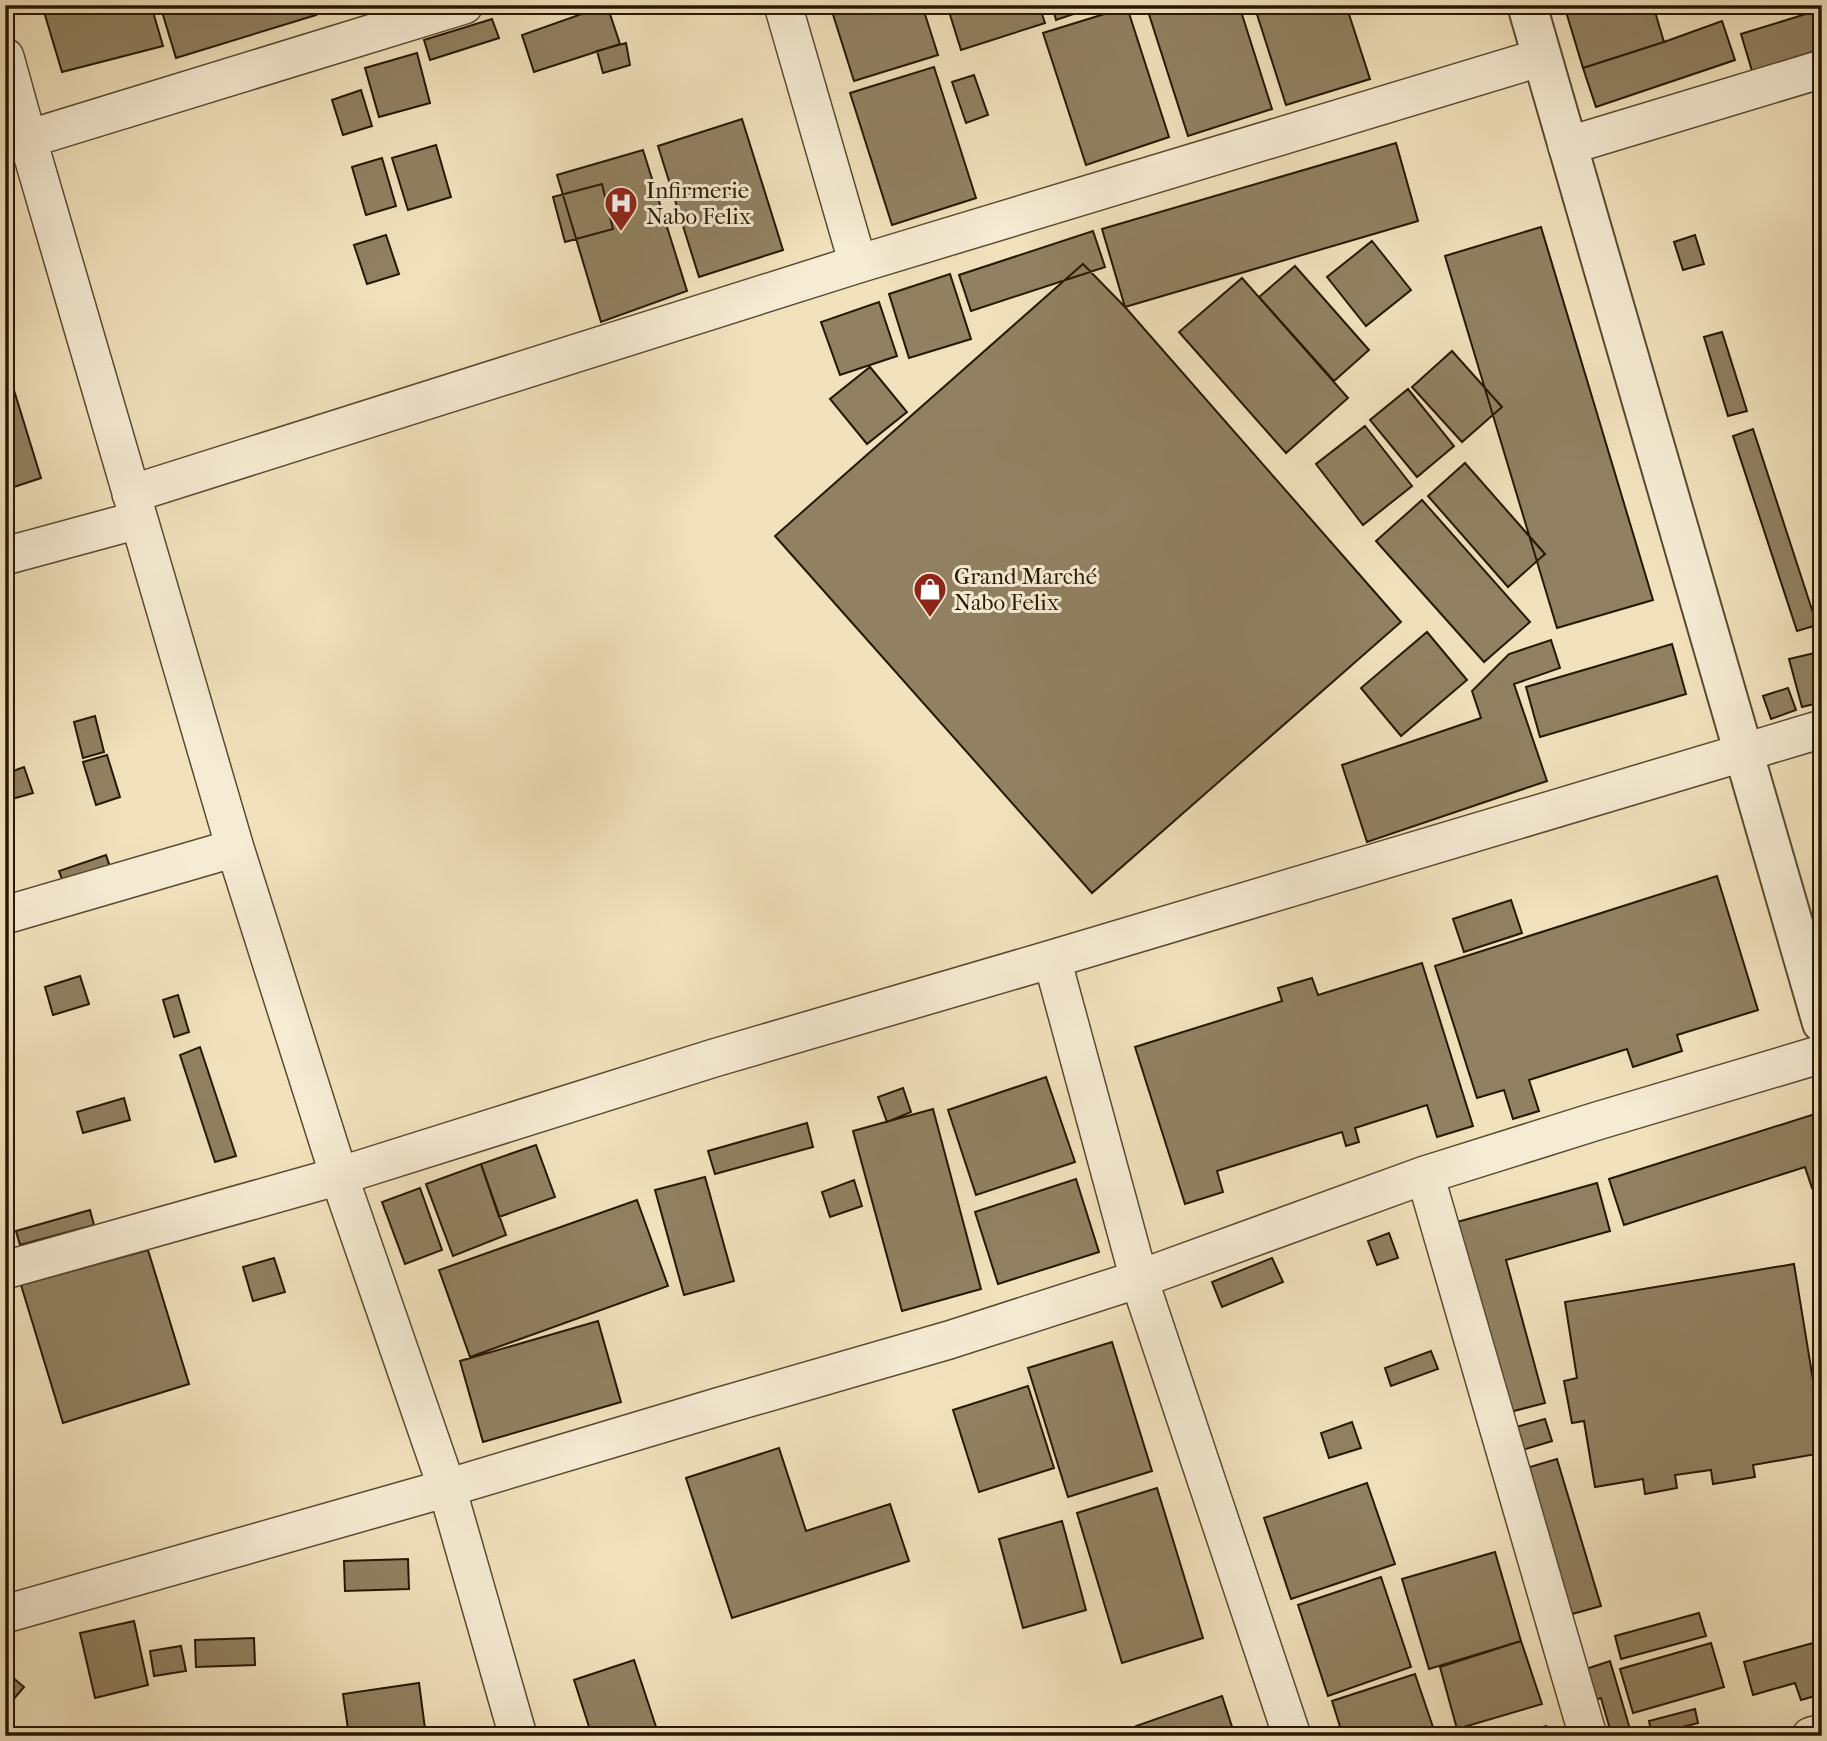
<svg xmlns="http://www.w3.org/2000/svg" width="1827" height="1741" font-family="'IM FELL French Canon',serif">
	<style>
		.building { fill: #918162; stroke: #281700; stroke-width: 2 }
		.lines { fill: none; stroke-linecap: round; stroke-linejoin: round }
		.minor-casing { stroke: #5a4a2f; stroke-width: 40 }
		.tertiary-casing { stroke: #5a4a2f; stroke-width: 42 }
		.minor { stroke: #f6ecd4; stroke-width: 37 }
		.tertiary { stroke: #f6ecd4; stroke-width: 38 }
		.labels { text-anchor: middle; stroke-width: 6; stroke-linejoin: round; paint-order: stroke }
		.poi-label { font-size: 23px; fill: #281700; stroke: #f6ecd4; text-anchor: start }
	</style>
	<rect width="100%" height="100%" fill="#f1e2bd"/>
	<filter id="stains"><feTurbulence type="fractalNoise" baseFrequency=".00286" numOctaves="4"/><feColorMatrix values="0 0 0 0 .2 0 0 0 0 .09 0 0 0 0 .02 0 0 0 .5 -.17"/></filter>
	<radialGradient id="worn" r=".72"><stop offset=".6" stop-color="#630" stop-opacity="0"/><stop offset="1" stop-color="#630" stop-opacity=".3"/></radialGradient>
	<path class="building" d="M42,5H151L163,46L62,72Z
		M160,5H312L316,15L176,58Z
		M607,5L620,44L534,72L522,35Z
		M830,5H922L938,55L854,81Z
		M947,5H1039L1045,23L961,50Z
		M1052,5H1100L1056,20Z
		M1146,5H1239L1272,109L1188,136Z
		M1254,5H1346L1370,79L1286,105Z
		M1564,5H1653L1664,42L1583,68Z
		M1127,7L1169,137L1086,165L1043,33Z
		M1822,9V49L1752,71L1741,34Z
		M492,19L499,38L430,60L424,40Z
		M1722,21L1735,60L1596,107L1583,68L1664,42Z
		M626,43L630,65L603,73L597,51Z
		M417,53L430,103L379,117L365,68Z
		M934,67L976,198L892,225L850,93Z
		M974,75L988,115L966,123L952,82Z
		M361,90L372,126L343,135L332,100Z
		M742,119L783,250L699,277L658,146Z
		M1396,143L1418,221L1125,307L1102,229Z
		M436,145L451,197L408,210L392,158Z
		M643,150L687,291L601,322L557,175Z
		M382,158L396,206L366,215L352,167Z
		M602,184L613,229L565,242L553,197Z
		M1541,227L1653,600L1557,628L1445,256Z
		M1093,231L1105,267L971,311L959,275Z
		M386,235L399,274L367,284L354,245Z
		M1695,235L1704,264L1683,270L1674,242Z
		M1372,241L1411,290L1366,326L1327,277Z
		M1083,264L1125,307L1401,622L1092,893L775,536Z
		M1295,266L1369,350L1334,381L1259,297Z
		M950,274L971,339L909,358L889,294Z
		M1242,278L1348,398L1286,453L1179,332Z
		M879,302L897,356L840,375L821,322Z
		M1722,332L1747,411L1728,416L1704,337Z
		M1452,351L1502,407L1462,442L1412,387Z
		M870,367L907,412L867,444L830,399Z
		M13,387L41,478L11,488L5,468V390Z
		M1408,389L1454,446L1417,477L1370,420Z
		M1365,426L1412,486L1363,525L1316,464Z
		M1753,429L1817,625L1797,631L1733,436Z
		M1465,463L1545,554L1508,587L1428,496Z
		M1422,500L1530,622L1484,662L1376,541Z
		M1427,632L1467,680L1401,736L1361,688Z
		M1551,640L1560,668L1514,684L1547,781L1367,842L1342,765L1481,718L1472,691L1509,654Z
		M1672,644L1686,694L1540,737L1526,687Z
		M1819,652L1822,663V702L1802,707L1789,659Z
		M1788,688L1796,710L1771,719L1763,696Z
		M95,716L104,752L83,758L74,722Z
		M107,755L120,797L96,805L83,762Z
		M24,767L33,793L5,801V774Z
		M106,855L111,870L65,887L59,871Z
		M1717,876L1758,1010L1677,1035L1682,1051L1633,1067L1627,1049L1529,1080L1539,1111L1513,1119L1504,1090L1477,1098L1435,966Z
		M1511,900L1522,933L1464,952L1453,919Z
		M1422,963L1473,1126L1437,1137L1427,1105L1355,1128L1359,1142L1346,1146L1342,1132L1217,1171L1223,1192L1185,1204L1135,1047L1282,1001L1278,988L1312,978L1318,995Z
		M80,976L89,1004L53,1015L45,987Z
		M178,995L189,1032L174,1037L163,1000Z
		M200,1047L236,1156L215,1162L180,1055Z
		M1046,1077L1075,1162L976,1195L948,1110Z
		M903,1088L911,1112L887,1122L878,1097Z
		M124,1098L130,1120L83,1133L77,1112Z
		M933,1109L981,1289L902,1311L853,1131Z
		M1815,1114L1822,1136V1185L1812,1188L1805,1167L1624,1225L1609,1179Z
		M807,1123L813,1147L715,1174L708,1151Z
		M536,1145L555,1197L499,1217L481,1164Z
		M481,1164L506,1235L453,1256L426,1184Z
		M705,1177L734,1281L684,1295L655,1190Z
		M1076,1179L1099,1252L998,1284L975,1212Z
		M854,1180L862,1206L830,1217L822,1192Z
		M1597,1183L1610,1231L1506,1260L1545,1403L1502,1414L1450,1224Z
		M420,1188L442,1250L405,1264L382,1202Z
		M637,1200L668,1286L470,1357L439,1270Z
		M90,1210L94,1225L20,1245L16,1231Z
		M1822,1222V1251L1814,1224Z
		M1389,1233L1398,1258L1377,1265L1368,1241Z
		M148,1250L189,1384L63,1423L21,1285Z
		M274,1258L285,1292L253,1301L243,1267Z
		M1272,1258L1283,1282L1222,1307L1212,1282Z
		M1794,1264L1822,1435V1453L1753,1465L1755,1477L1713,1484L1711,1470L1675,1475L1677,1488L1645,1494L1643,1479L1595,1487L1584,1421L1572,1423L1564,1381L1577,1378L1565,1302Z
		M598,1321L621,1402L483,1442L460,1361Z
		M1112,1342L1152,1471L1068,1497L1028,1368Z
		M1431,1351L1438,1369L1391,1386L1385,1368Z
		M1028,1386L1054,1468L979,1492L953,1410Z
		M1545,1419L1552,1441L1516,1452L1509,1429Z
		M1352,1422L1361,1448L1329,1458L1321,1433Z
		M779,1448L806,1531L890,1504L909,1561L732,1618L686,1478Z
		M1557,1459L1601,1606L1565,1616L1520,1470Z
		M1367,1483L1395,1564L1291,1599L1264,1518Z
		M1157,1488L1203,1638L1122,1663L1077,1513Z
		M1062,1521L1086,1610L1023,1628L999,1539Z
		M1495,1552L1521,1641L1429,1669L1402,1579Z
		M408,1559L409,1589L345,1591L344,1561Z
		M1381,1577L1411,1667L1328,1696L1298,1605Z
		M1699,1613L1706,1636L1621,1659L1615,1636Z
		M134,1621L148,1685L95,1698L80,1633Z
		M254,1638L255,1665L196,1667L195,1640Z
		M1521,1641L1542,1704L1457,1729L1440,1667Z
		M1711,1643L1724,1687L1633,1713L1620,1669Z
		M1813,1643L1822,1673V1694L1801,1700L1795,1683L1753,1695L1744,1662Z
		M181,1646L186,1671L154,1676L150,1651Z
		M634,1660L659,1736H592L574,1680Z
		M1610,1661L1632,1736H1612L1601,1698L1586,1703L1577,1672Z
		M5,1671L24,1687L11,1702L5,1697Z
		M1415,1674L1436,1736H1343L1332,1701Z
		M419,1683L426,1736H349L343,1694Z
		M1222,1696L1235,1736H1140L1136,1726Z
		M1695,1709L1698,1723L1679,1728L1682,1736H1652L1649,1721Z
		M1546,1726L1549,1736H1522V1734Z
		M100,1727L103,1736H77Z"/>
	<g class="lines">
		<defs>
			<path id="minor" d="M783,5L858,264
				M5,57L28,140L235,848L339,1176L447,1488L518,1736
				M5,146L464,5
				M1567,146L1822,69
				M131,494L858,264L1542,57
				M5,556L138,520
				M5,915L235,848
				M1052,959L1139,1279L1292,1736
				M1425,1175L1588,1736
				M5,1270L339,1176L714,1058L1052,959L1822,729
				M5,1614L447,1488L721,1406L949,1340L1139,1279L1425,1175L1597,1121L1822,1054
				M1811,1736L1822,1733"/>
			<path id="tertiary" d="M1527,5L1822,1023"/>
		</defs>
		<use href="#minor" class="minor-casing"/>
		<use href="#tertiary" class="tertiary-casing"/>
		<use href="#minor" class="minor"/>
		<use href="#tertiary" class="tertiary"/>
	</g>
	<defs>
		<symbol id="hospital-pin" viewBox="-11 -11 22 30"><path d="M0 17L-7.5 6A9.5 9.5 0 1 1 7.5 6Z" fill="#8f2418" stroke="#f6ecd4"/><path d="M-5-5h3v3.5h4V-5h3V5h-3V1.5h-4V5h-3Z" fill="#fff"/></symbol>
		<symbol id="shop-pin" viewBox="-11 -11 22 30"><path d="M0 17L-7.5 6A9.5 9.5 0 1 1 7.5 6Z" fill="#8f2418" stroke="#f6ecd4"/><path d="M-5-2.5h2.3a2.7 3.5 0 0 1 5.4 0H5L5.5 6h-11ZM-1.5-2.5h3a1.5 2.3 0 0 0-3 0Z" fill="#fff"/></symbol>
	</defs>
	<g fill-rule="evenodd">
		<use href="#hospital-pin" x="602" y="184" width="38" height="52"/>
		<use href="#shop-pin" x="911" y="570" width="38" height="52"/>
	</g>
	<g class="labels">
		<g class="poi-label">
			<text x="646" y="198">Infirmerie<tspan x="646" dy="26">Nabo Felix</tspan></text>
			<text x="954" y="584">Grand Marché<tspan x="954" dy="26">Nabo Felix</tspan></text>
		</g>
	</g>
	<rect width="1827" height="1741" fill="none" stroke="#f1e2bd" stroke-width="28"/>
	<rect x="7" y="7" width="1813" height="1727" fill="none" stroke="#281700" stroke-width="3.5"/>
	<rect x="14" y="14" width="1799" height="1713" fill="none" stroke="#281700" stroke-width="2"/>
	<rect width="100%" height="100%" filter="url(#stains)"/>
	<rect width="100%" height="100%" fill="url(#worn)"/>
</svg>
